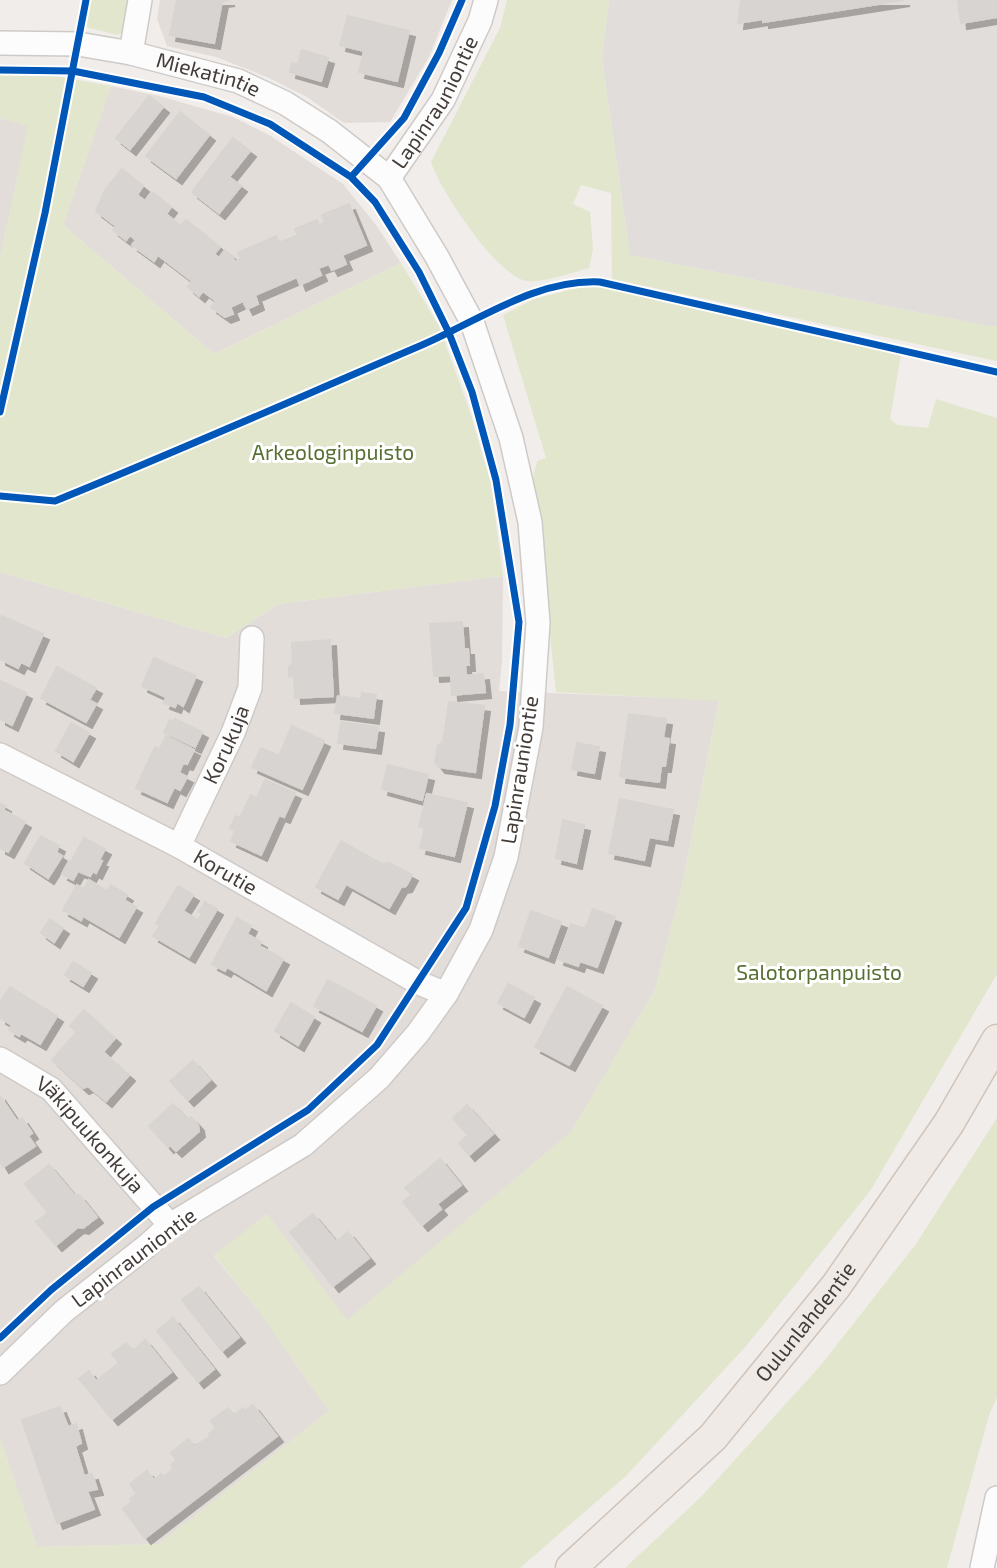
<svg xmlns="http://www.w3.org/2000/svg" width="997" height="1568" font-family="'Exo 2',sans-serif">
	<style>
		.residential { fill: #e3ddd9 }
		.industrial { fill: #e1ddda }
		.green { fill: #e2e6cd }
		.building { fill: #d8d4d1; stroke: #d8d4d0; stroke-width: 2; filter: url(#shadow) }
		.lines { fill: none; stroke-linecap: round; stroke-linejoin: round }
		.minor-casing { stroke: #cecac8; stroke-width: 26 }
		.major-casing { stroke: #d0c4ba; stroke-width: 33 }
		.minor { stroke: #fdfcfc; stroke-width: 23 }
		.major { stroke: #efeae5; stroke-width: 30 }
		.cycleway-casing { stroke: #fff; stroke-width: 11 }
		.cycleway { stroke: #0057b8; stroke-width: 7 }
		.labels { text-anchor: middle; stroke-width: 6; stroke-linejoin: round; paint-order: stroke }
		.street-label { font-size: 21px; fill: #443c38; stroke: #fff }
		.park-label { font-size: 21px; fill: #576f32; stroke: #fff }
	</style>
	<defs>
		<filter id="shadow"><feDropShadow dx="6" dy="6" stdDeviation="0" flood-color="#0004"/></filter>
	</defs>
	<rect width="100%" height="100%" fill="#f0edea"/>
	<path class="residential" d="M160,0H452L429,57L390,122L344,123L307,97L269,78L216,57L167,46L157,19Z
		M111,86L159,96L233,117L269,135L343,184L376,225L401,263L214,354L63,225Z
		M0,118L29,125L0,258Z
		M0,572L226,638L278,604L503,576L502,660L499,691L719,700L681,890L655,990L571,1132L347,1321L267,1214L214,1256L258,1310L329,1411L159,1544L37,1547L0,1439Z"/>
	<path class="industrial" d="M609,0H997V326H988L630,255L602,59Z"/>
	<path class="green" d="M89,0H132L123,33L117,35L86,27L84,24Z
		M507,0H609L602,59L630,255L988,326H997V361L612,279L611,193L581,185L573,204L590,212L593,249L589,268C574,272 539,284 526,281C496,275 440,190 431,162L500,28Z
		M0,66L111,86L63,225L214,354L401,263L439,326L470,412L491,484L503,576L278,604L226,638L0,572V258L28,126L0,118Z
		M581,287H600L901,354L890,419L897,425L928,428L936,399L997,418V974L870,1191L747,1345L626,1476L520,1568H0V1439L37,1547L159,1544L329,1411L258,1310L214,1255L267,1214L347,1320L571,1132L655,990L681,890L719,701L556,692L538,520L532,483L537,461L546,458L503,315L534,299Z
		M997,1118V1397L989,1415L947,1568H625L701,1497L821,1365L916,1244Z"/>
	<path class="building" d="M177,0H229L222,1L214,43L170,35Z
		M741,0H904L763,22V19L738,23Z
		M958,0H997V17L961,23Z
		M348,16L409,31L397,81L359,72L364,51L340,45Z
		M302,50L328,58L321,81L290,72L292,63L298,64Z
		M149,96L163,107L130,149L116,138Z
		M180,112L209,135L176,178L146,156Z
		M233,138L250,151L229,177L241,186L219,213L192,192Z
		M122,169L143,186L137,195L145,201L152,192L171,207L166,214L181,226L186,220L220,247L214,254L219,258L225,250L232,256L235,262L241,259L238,253L276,236L279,243L298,235L295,229L317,220L319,225L325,223L322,215L349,204L366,245L342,255L346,264L332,270L329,264L318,268L321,275L300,285L297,277L255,295L258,304L247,309L243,301L230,307L233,314L225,317L211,307L216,301L203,291L199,296L188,287L192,281L158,255L154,261L132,245L136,240L130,235L126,240L113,230L116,226L96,211L105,190Z
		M2,616L43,634L29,666L21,662L18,668L0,659V619Z
		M462,622L464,649H468L469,665H465L466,674L434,676L430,624Z
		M330,640L333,696L295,698L294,676L289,677V667L293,663L292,643Z
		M154,658L196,676L183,706L177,702L175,707L164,703L166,697L142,686Z
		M57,667L96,688L89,700L96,704L86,722L41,698Z
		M483,674L485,692L452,695L451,677Z
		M0,681L26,693L12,725L0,719Z
		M362,693L376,695L373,718L335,713L338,696L361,699Z
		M449,702L484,706L475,772L439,767L435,762L438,745L443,742Z
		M629,714L666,719L663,738L669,739L665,766H661L659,782L620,777Z
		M175,719L202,732L195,747L164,732L170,720L174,722Z
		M341,722L378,727L375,748L338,743Z
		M71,723L89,733L73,761L56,751Z
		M292,726L324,741L302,789L252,767L261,748L279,756Z
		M166,736L194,750L187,764L183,763L179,773L187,777L180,790L174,787L167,802L136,788L155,747L160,749Z
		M577,743L599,747L594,773L572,769Z
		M388,765L428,775L422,800L382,789Z
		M265,780L295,793L284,817L279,815L261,855L231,841L235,831L230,828L236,816L240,818L251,795L257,798Z
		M427,794L467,803L454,856L420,848L425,828L419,826Z
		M620,799L673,810L667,840L649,837L644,860L609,853Z
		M0,803L5,806L3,810L25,822L8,852L0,848Z
		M563,820L584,825L576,863L556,858Z
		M41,836L59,846L56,852L62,856L48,878L25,863Z
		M84,838L105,849L99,860L102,861L96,873L93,871L90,876L78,871L73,880L62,874L69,861L71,862Z
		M341,841L382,864L389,863L412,875L406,886L401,887L389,908L346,884L338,899L316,887Z
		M89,880L107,891L111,885L127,895L124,900L136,907L119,937L83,916L81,920L63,910L77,885L84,889Z
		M178,886L193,895L183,911L198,920L202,914L199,912L205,902L217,909L189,957L153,936L160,926L156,923Z
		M593,909L615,917L597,967L580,961L578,966L558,959L571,924L585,929Z
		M531,911L561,922L548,957L519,946Z
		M237,918L251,926L247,934L261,942L259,946L283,959L266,990L227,967L225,971L212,964Z
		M50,919L63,928L54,942L41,933Z
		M73,962L91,973L83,986L65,975Z
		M328,980L376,1006L362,1031L314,1006Z
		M508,984L534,998L524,1017L498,1003Z
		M10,987L57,1016L40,1044L21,1033L19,1036L9,1030L12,1025L0,1018V1002Z
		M567,987L602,1006L569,1065L535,1047Z
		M291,1003L314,1017L298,1045L275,1031Z
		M84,1010L115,1038L103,1052L129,1075L106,1101L88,1086L83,1088L52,1060L77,1032L70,1026Z
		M193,1061L210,1080L188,1100L170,1081Z
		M0,1096L17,1121L22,1118L32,1133L28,1136L35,1146L3,1167L0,1162Z
		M173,1104L188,1120L191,1117L198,1125L199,1131L176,1151L170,1145L168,1147L149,1126Z
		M467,1105L493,1134L469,1155L459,1143L468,1135L453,1118Z
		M440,1159L461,1185L437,1204L441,1209L422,1225L403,1202L412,1195L405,1188Z
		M49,1165L74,1195H79L97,1217L83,1228L78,1227L56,1245L36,1222L48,1213L25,1184Z
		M313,1214L336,1242L348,1232L369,1258L333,1286L290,1232Z
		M199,1287L239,1337L222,1351L182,1300Z
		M173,1318L214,1369L198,1382L157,1331Z
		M145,1340L171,1372L112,1419L79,1379L89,1371L96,1381L119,1363L112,1354L126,1343L133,1351Z
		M253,1405L277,1436L145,1538L123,1509L132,1502L130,1499L137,1494L130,1484L147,1471L154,1480L161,1474L163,1477L173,1469L171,1465L177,1460L171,1453L188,1439L194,1446L210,1437L209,1434L216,1428L211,1421L228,1408L234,1415L243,1408L245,1411Z
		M60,1407L68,1427L76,1424L81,1443L75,1446L84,1476L92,1474L97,1489L87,1491L94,1509L57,1523L22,1420Z"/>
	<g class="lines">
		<defs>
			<g id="minor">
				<path id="s1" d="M0,43L78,44L131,53L238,81L285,103L329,131L389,178L437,257L472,322L511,438L530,522L538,623L531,727L506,857L481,930L446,994L418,1033L379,1078L303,1145L170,1225L148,1245L64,1311L0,1373"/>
				<path d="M131,53L140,0"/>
				<path id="s2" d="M389,178L443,100L480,21L486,0"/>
				<path id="s3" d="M0,755L179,846L419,983L446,994"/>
				<path id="s4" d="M179,846L233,733L250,688L252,638"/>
				<path id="s5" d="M0,1059L51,1089L170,1225"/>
				<path d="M982,1568L997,1498"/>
			</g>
			<g id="major">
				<path id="s6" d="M571,1568L713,1437L836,1286L949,1123L997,1040"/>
			</g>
		</defs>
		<use href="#minor" class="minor-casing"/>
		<use href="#major" class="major-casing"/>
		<use href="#minor" class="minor"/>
		<use href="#major" class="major"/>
		<defs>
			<path id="cycleway" d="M0,70L73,71L204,97L270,124L351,177L375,202L419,272L449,333L472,392L496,480L519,622L510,725L495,806L466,908L377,1045L308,1110L153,1207L51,1290L0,1338
				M351,177L404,118L439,53L462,0
				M0,412L45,213L86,0
				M0,496L55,501C178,451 300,397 422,345C480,320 536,279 600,282L997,372"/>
		</defs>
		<use href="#cycleway" class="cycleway-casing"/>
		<use href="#cycleway" class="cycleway"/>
	</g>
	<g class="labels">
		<g class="street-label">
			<text dy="7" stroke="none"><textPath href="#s1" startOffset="212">Miekatintie</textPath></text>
			<text dy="7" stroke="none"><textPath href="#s2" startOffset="89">Lapinrauniontie</textPath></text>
			<text dy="7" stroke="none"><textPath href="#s4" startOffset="112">Korukuja</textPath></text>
			<text transform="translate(520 770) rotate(-81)" y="7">Lapinrauniontie</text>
			<text dy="7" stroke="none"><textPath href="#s3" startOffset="254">Korutie</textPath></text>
			<text dy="7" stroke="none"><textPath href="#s5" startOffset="119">Väkipuukonkuja</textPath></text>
			<text transform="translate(134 1258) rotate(-37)" y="7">Lapinrauniontie</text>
			<text dy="7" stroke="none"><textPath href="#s6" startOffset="341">Oulunlahdentie</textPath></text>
		</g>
		<g class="park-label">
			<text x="333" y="460">Arkeologinpuisto</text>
			<text x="819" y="980">Salotorpanpuisto</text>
		</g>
	</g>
</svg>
